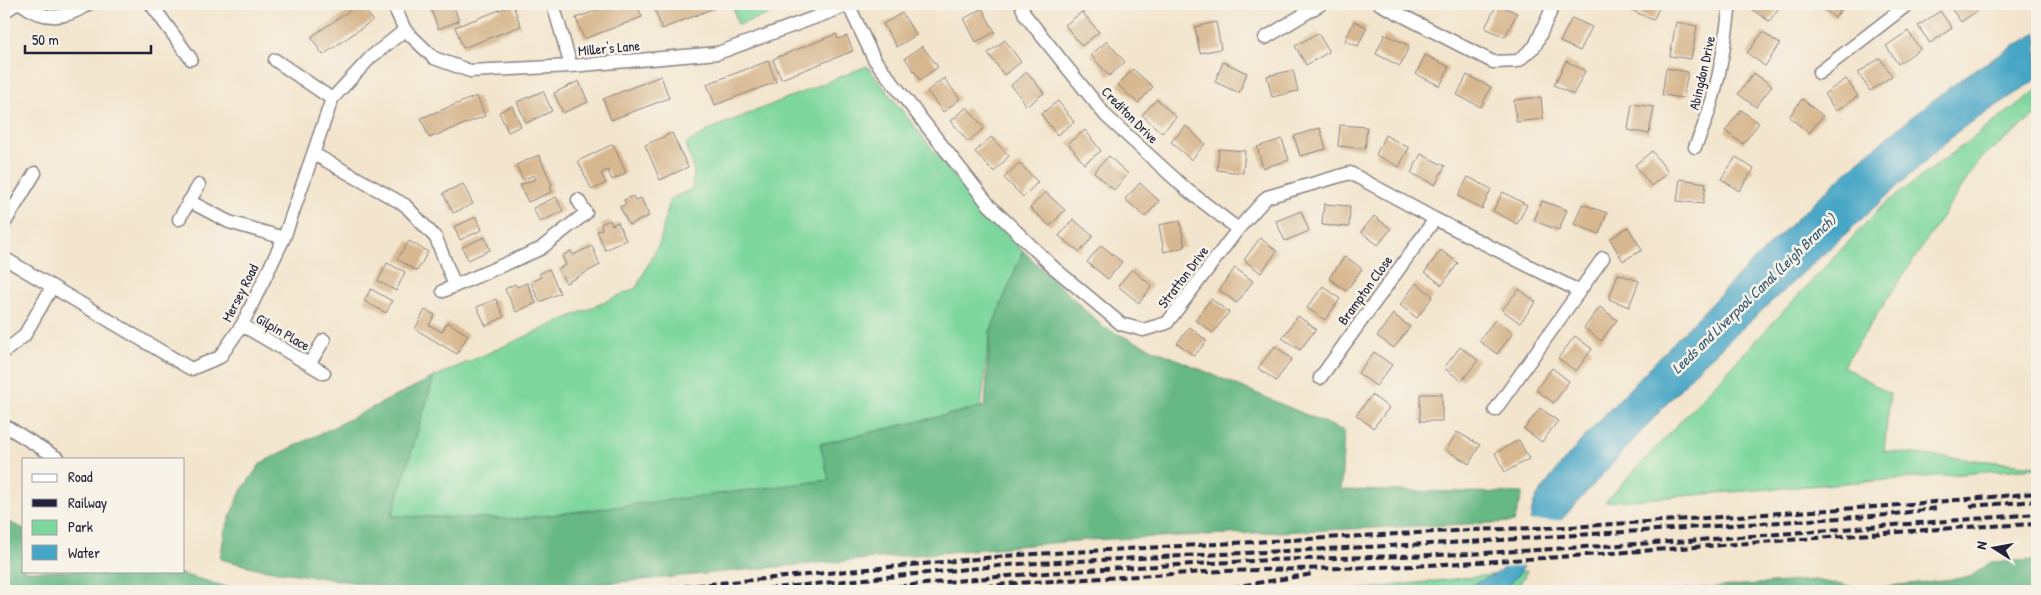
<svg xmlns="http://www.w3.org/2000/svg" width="2041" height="595" font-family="'Patrick Hand',sans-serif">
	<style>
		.green { fill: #7dd79d; stroke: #507c6c }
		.forest { fill: #66b884; stroke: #446d60 }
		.water { fill: #46a6c6; stroke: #346480 }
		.pier { fill: #f3e5cd }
		.building { fill: #d7b78f }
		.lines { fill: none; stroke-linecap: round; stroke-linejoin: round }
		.minor-casing { stroke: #8a8484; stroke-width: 15 }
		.minor { stroke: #fff; stroke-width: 12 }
		.rail { stroke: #22223b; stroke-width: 4; stroke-dasharray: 8 4; stroke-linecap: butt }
		.labels { text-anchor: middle; stroke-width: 5; stroke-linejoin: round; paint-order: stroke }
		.street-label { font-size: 14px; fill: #22223b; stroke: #f7f3e8 }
		.water-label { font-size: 15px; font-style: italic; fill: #305773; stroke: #f7f3e8 }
	</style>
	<rect width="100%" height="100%" fill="#f7f3e8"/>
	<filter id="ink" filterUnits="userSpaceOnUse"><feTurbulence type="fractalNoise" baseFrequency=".02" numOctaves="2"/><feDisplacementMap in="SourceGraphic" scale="10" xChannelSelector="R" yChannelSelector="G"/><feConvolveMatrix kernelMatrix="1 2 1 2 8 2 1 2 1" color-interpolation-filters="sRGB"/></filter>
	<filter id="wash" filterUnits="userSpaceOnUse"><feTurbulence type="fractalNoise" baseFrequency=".0096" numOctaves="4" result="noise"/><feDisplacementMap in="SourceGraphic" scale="20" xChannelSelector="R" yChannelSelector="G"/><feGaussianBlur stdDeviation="1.12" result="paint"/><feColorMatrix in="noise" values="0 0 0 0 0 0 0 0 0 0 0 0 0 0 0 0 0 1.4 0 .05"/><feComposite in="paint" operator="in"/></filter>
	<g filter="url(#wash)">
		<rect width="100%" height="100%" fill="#f3e5cd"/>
		<path class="green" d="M732,4H800L738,25Z
			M867,66L977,206L1023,251L990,332L981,407L820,444L830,480L518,519L392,516L434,377L636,288L660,242L670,199L692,189L694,172L686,144L713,128Z
			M2037,90V114L1981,158L1843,366L1890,394L1884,451L2037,466V468L1605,502L1882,206Z
			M1527,571L1516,591H1345Z"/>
		<path class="forest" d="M1023,251L1104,328L1344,431L1341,490L1523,493L1514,522L1086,540L775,567L528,591H415L260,569L220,559L225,530L241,491L261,463L434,377L392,516L518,519L829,480L820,444L985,406L990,332Z
			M4,520L24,529V571H171L242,591H4Z
			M2037,560V591H1663L1814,580L1864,589L1970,577L1991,562Z"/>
		<path class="water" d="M2037,33V79L1957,132L1700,367L1562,519L1505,591H1468C1475,578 1495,579 1504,567C1511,559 1528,535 1529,526C1532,514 1531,506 1538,495C1577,440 1627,392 1673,343C1764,248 1858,154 1964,77C1987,61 2013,47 2037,33Z"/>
		<path class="pier" d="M1564,520L1529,566L1500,568L1527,526V521Z"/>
		<g id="blocks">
			<path class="building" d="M359,4L373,20L323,55L311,37Z
				M429,4H453L459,21L438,29Z
				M613,4H637L642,17L584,39L576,18Z
				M664,4H718L719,6L662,29L654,7Z
				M1497,4L1517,13L1505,37L1485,28Z
				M1631,4H1661L1653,20L1629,9Z
				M1755,4H1782L1769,21L1751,9Z
				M1818,4H1845L1835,18Z
				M1948,4H1981L1983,7L1961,22Z
				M513,5L521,26L463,48L455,27Z
				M982,8L995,32L976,42L964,19Z
				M1940,11L1952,28L1930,43L1918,26Z
				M1082,12L1099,32L1082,46L1065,25Z
				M902,13L916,35L897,47L883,24Z
				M1572,18L1592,27L1580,51L1560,42Z
				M1354,21L1367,27L1358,46L1345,41Z
				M1216,22L1221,49L1200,53L1195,27Z
				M1676,22L1697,26L1691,59L1670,56Z
				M1908,31L1920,49L1898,64L1886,46Z
				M1763,32L1780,44L1765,66L1747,53Z
				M1318,33L1329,52L1306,65L1295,46Z
				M836,34L838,39L847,36L853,51L781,79L773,59Z
				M1385,34L1409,46L1400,66L1376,54Z
				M1005,40L1021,62L1004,75L988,53Z
				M1107,41L1125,62L1109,76L1091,55Z
				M922,46L938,67L920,80L905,58Z
				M1425,55L1449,67L1440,86L1416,74Z
				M1880,58L1892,76L1870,91L1858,73Z
				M768,61L776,82L715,105L707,84Z
				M1566,61L1585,71L1573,95L1554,85Z
				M1223,62L1247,73L1239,93L1215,82Z
				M1666,68L1688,72L1683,98L1662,95Z
				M1133,69L1153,87L1138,103L1118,85Z
				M1293,70L1298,91L1272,97L1267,76Z
				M1027,72L1044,93L1027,106L1011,85Z
				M1754,73L1772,86L1756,107L1738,94Z
				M1467,75L1491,87L1481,107L1457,95Z
				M661,76L669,98L611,120L603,99Z
				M944,78L960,99L943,112L927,91Z
				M1846,79L1858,96L1836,111L1824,94Z
				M579,81L588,102L563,113L554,93Z
				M543,91L552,111L526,123L517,102Z
				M477,96L485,116L429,138L421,118Z
				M1541,97L1543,119L1516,122L1514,100Z
				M1157,99L1176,117L1162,133L1142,115Z
				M1802,99L1823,116L1809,133L1789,117Z
				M1058,101L1074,122L1057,135L1041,114Z
				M1632,104L1654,107L1649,134L1628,130Z
				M512,106L521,126L508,132L499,112Z
				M967,107L984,128L968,142L951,121Z
				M1741,110L1759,123L1743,144L1725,131Z
				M1340,125L1367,127L1365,149L1338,146Z
				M1186,126L1205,144L1191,160L1171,142Z
				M1320,128L1326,149L1300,156L1294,136Z
				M1085,130L1101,151L1084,164L1068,143Z
				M672,133L688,167L660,180L645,145Z
				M1385,135L1409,148L1399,167L1376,155Z
				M991,137L1009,156L994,172L975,152Z
				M1282,139L1289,160L1263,168L1257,147Z
				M613,144L626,173L612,180L608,170L601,173L606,183L592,190L578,161Z
				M1219,149L1245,151L1243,173L1217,170Z
				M1652,151L1668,172L1651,186L1635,165Z
				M1421,154L1445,166L1435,185L1411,173Z
				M539,155L552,185L550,186L552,192L528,202L520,185L536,179L534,175L523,180L516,165Z
				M1109,156L1128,174L1114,190L1094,172Z
				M1736,157L1754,169L1739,191L1721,179Z
				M1019,163L1038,182L1023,197L1004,178Z
				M1468,177L1491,189L1482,209L1458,196Z
				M1680,179L1706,183L1703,204L1677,201Z
				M1140,183L1159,201L1145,217L1125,199Z
				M463,184L473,204L453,213L443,193Z
				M1045,192L1065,210L1050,226L1030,208Z
				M1503,192L1527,205L1517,224L1493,211Z
				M633,196L635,200L641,198L649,216L629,225L620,207L626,204L624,200Z
				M556,197L563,211L540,222L533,208Z
				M1542,201L1567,210L1559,230L1534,221Z
				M1324,204L1350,206L1349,227L1322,225Z
				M1582,204L1607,213L1599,234L1574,224Z
				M1301,211L1309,231L1285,241L1276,221Z
				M1374,216L1391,229L1378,245L1361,232Z
				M476,217L482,230L460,240L454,227Z
				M1073,219L1093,236L1080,252L1059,236Z
				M610,220L612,225L618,222L626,240L605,250L597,231L602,229L601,224Z
				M1180,221L1185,247L1164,252L1159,225Z
				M1628,227L1642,250L1623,261L1610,239Z
				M485,237L490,250L468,260L462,247Z
				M1260,238L1277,251L1261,273L1244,260Z
				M409,241L428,252L417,271L397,259Z
				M1101,245L1122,262L1108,279L1087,262Z
				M592,246L600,265L566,283L558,269L566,265L562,256L571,251L573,255Z
				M1441,250L1458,263L1442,285L1425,272Z
				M1345,256L1362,269L1346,291L1329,278Z
				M387,263L405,272L396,291L378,281Z
				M1235,268L1253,281L1237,303L1219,290Z
				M549,269L560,293L540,302L531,282L541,277L539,274Z
				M1132,269L1152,286L1139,303L1118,286Z
				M1618,274L1639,281L1629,307L1609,299Z
				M527,283L536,303L516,312L505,289L515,284L517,287Z
				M1416,283L1433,296L1417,318L1400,305Z
				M1323,286L1340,299L1325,320L1307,308Z
				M371,289L392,301L386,313L364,301Z
				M1519,289L1536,302L1520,323L1502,310Z
				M496,299L504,317L486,326L477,307Z
				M1211,299L1229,312L1213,333L1195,320Z
				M1600,307L1617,320L1601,341L1584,328Z
				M425,310L435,315L429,325L442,332L447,322L468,335L457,354L415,329Z
				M1393,314L1410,327L1394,348L1377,336Z
				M1298,316L1316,329L1300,350L1282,338Z
				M1495,320L1513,333L1497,354L1479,341Z
				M1190,327L1207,341L1194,356L1177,343Z
				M1575,336L1592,349L1576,371L1558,358Z
				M1275,346L1292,359L1276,381L1258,368Z
				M1460,347L1478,360L1462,381L1444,368Z
				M1374,352L1392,365L1376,386L1358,373Z
				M1552,368L1569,381L1554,403L1536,390Z
				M1420,394H1442V421H1420Z
				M1372,395L1389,408L1373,428L1356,415Z
				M1540,408L1558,421L1542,442L1524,429Z
				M1457,432L1480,445L1469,464L1446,450Z
				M1519,440L1529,459L1505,472L1495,453Z"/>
		</g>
	</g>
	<g filter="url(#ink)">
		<use href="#blocks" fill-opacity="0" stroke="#8a8484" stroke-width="1"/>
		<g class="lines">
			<defs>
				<path id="minor" d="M22,4C44,21 65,20 88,4
					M151,4L191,59
					M393,4L405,30L434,58L470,71L571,66L718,53L849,5
					M553,4L571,66
					M848,4L874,59L989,205L1053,267L1121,324L1143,330L1167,323L1238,229L1267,197L1350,173L1435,219L1579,291
					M1021,4L1025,15L1106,116L1186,189L1238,229
					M1380,4L1493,62L1518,61L1535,46L1554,4
					M4,12L16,4
					M1265,38L1321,4
					M275,60L332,99
					M1819,73L1908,4
					M1695,147C1716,102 1724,53 1730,4
					M314,154L405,205L436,238L455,286
					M189,201L229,222L284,238
					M179,219L199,185
					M4,224L35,173
					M4,258L191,369L220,357L242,325L284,238L332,99L371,57L405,30
					M443,291L540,249L586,213L578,200
					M242,325L324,373
					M4,352L24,336L52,287
					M309,364L324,340
					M1320,378L1435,219
					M1495,410L1603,258
					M4,425L59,459"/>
			</defs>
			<use href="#minor" class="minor-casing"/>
			<use href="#minor" class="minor"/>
			<path class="rail" d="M1970,506L2037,501
				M636,591L1017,555L1471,530L1569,527L1888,506L2037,493
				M743,591L1018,564L1469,542L1888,515L1937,508
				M850,591L1018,575L1118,568L1271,560L1468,554L1687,541L2037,514
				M938,591L1018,583L1223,571L1415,566L1559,557L1966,527L2037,524
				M1208,591L1313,574"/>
		</g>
	</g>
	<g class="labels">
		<g class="street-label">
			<text transform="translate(609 48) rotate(-5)" y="5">Miller's Lane</text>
			<text transform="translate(1702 73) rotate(-77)" y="5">Abingdon Drive</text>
			<text transform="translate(1130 115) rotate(45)" y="5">Crediton Drive</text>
			<text transform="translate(1183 277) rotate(-53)" y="5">Stratton Drive</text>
			<text transform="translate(1365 290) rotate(-54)" y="5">Brampton Close</text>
			<text transform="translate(240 293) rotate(-63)" y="5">Mersey Road</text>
			<text transform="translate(283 332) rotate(30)" y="5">Gilpin Place</text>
		</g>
		<g class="water-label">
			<text transform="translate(1754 294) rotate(-44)" y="5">Leeds and Liverpool Canal (Leigh Branch)</text>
		</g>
	</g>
	<rect width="2041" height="595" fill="none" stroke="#f7f3e8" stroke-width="20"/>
	<rect x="22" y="458" width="162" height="115" fill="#f7f3e8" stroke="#a29fa3"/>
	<rect x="32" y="474" width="25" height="8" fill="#ffffff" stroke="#a29fa3"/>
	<text x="68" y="482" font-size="15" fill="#22223b">Road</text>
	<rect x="32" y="499" width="25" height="8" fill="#22223b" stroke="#a29fa3"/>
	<text x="68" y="508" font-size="15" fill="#22223b">Railway</text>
	<rect x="32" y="520" width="25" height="15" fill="#7dd79d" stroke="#a29fa3"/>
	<text x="68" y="532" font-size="15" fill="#22223b">Park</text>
	<rect x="32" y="545" width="25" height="15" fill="#46a6c6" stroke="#a29fa3"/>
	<text x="68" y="558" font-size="15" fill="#22223b">Water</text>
	<g transform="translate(1994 548) rotate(281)" stroke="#f7f3e8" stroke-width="4" paint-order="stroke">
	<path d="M0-4L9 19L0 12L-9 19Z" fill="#22223b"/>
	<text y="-8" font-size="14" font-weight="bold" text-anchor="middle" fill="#22223b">N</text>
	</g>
	<path d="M25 45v8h126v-8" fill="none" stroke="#22223b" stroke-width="2.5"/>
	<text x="32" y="45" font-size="15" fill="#22223b" stroke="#f7f3e8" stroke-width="4" paint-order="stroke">50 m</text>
</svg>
